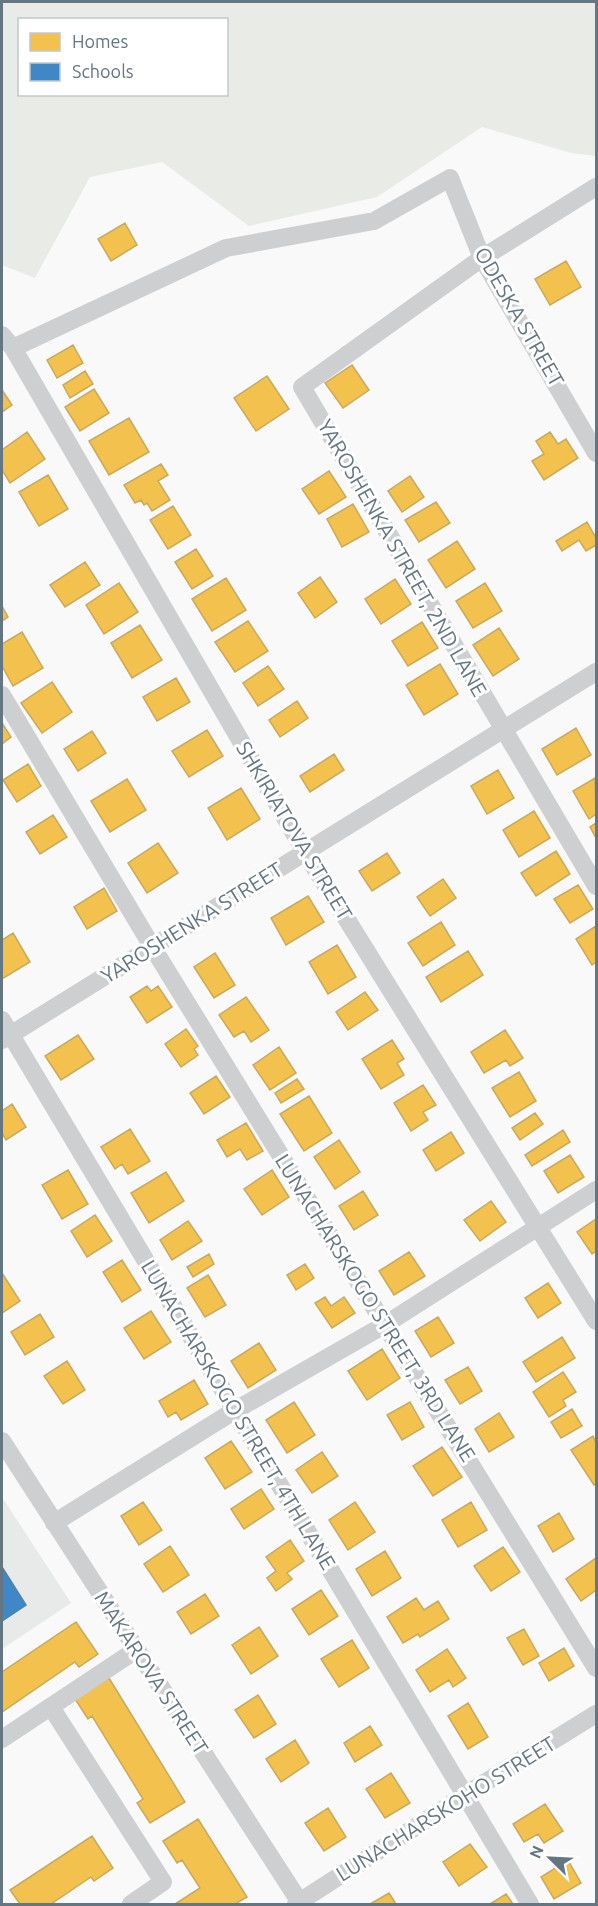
<svg xmlns="http://www.w3.org/2000/svg" width="598" height="1906" font-family="Ubuntu,sans-serif">
	<style>
		.built { fill: #e8e9e9 }
		.green { fill: #e8ebe6; fill-rule: evenodd }
		.homes { fill: #f2c14e; stroke: #c8aa5e; stroke-width: 1.5 }
		.schools { fill: #3f88c5; stroke: #4a83b1; stroke-width: 1.5 }
		.lines { fill: none; stroke-linecap: round; stroke-linejoin: round }
		.minor { stroke: #cecfd0; stroke-width: 18 }
		.labels { text-anchor: middle; stroke-width: 6; stroke-linejoin: round; paint-order: stroke }
		.street-label { font-size: 21px; fill: #657683; stroke: #fff }
	</style>
	<rect width="100%" height="100%" fill="#f9f9f9"/>
	<path class="built" d="M2,1497L71,1603L2,1649Z"/>
	<path class="green" d="M2,2H596V156L571,153L482,127L377,197L249,226L162,162L90,177L35,278L2,265ZM20,20H226V94H20Z"/>
	<path class="homes" d="M125,223L137,245L111,261L98,239Z
		M566,261L581,287L550,305L535,279Z
		M73,345L83,363L57,378L47,360Z
		M352,365L369,390L343,408L325,383Z
		M85,371L93,384L70,398L63,385Z
		M267,376L289,409L256,431L234,398Z
		M94,389L109,413L80,431L65,407Z
		M2,390L12,405L2,412Z
		M129,418L149,452L109,475L89,441Z
		M27,432L45,459L10,483L2,470V450Z
		M550,432L558,444L566,439L578,458L544,480L532,461L544,454L536,441Z
		M161,464L168,475L158,481L170,500L152,511L147,503L144,505L141,500L135,503L124,485Z
		M329,471L346,497L319,514L302,489Z
		M48,475L68,509L39,526L19,492Z
		M410,476L424,497L402,512L388,491Z
		M436,502L450,523L419,542L405,520Z
		M353,504L369,532L342,547L327,519Z
		M173,506L191,535L168,549L150,520Z
		M587,522L596,538V545L586,551L579,540L562,551L556,541Z
		M457,541L475,569L446,588L428,560Z
		M196,549L213,576L192,589L175,562Z
		M85,562L100,585L65,607L50,585Z
		M320,577L337,602L315,618L298,593Z
		M226,578L246,610L212,631L192,599Z
		M395,579L411,604L381,624L365,599Z
		M119,583L138,612L104,634L86,605Z
		M485,583L502,611L473,628L456,601Z
		M2,606L8,617L2,621Z
		M248,621L268,651L235,672L215,642Z
		M422,622L438,648L408,666L392,641Z
		M140,625L162,660L132,678L111,643Z
		M499,628L519,659L493,676L473,645Z
		M22,632L43,668L13,686L2,666V644Z
		M440,664L458,694L424,715L406,685Z
		M268,666L284,689L258,706L243,683Z
		M176,678L190,702L157,721L143,697Z
		M52,682L72,712L42,733L21,703Z
		M297,701L308,718L280,737L269,720Z
		M2,723L11,737L2,744Z
		M576,728L591,755L557,775L542,749Z
		M207,730L223,756L189,777L172,751Z
		M92,731L106,753L78,771L64,749Z
		M334,754L344,770L310,792L300,776Z
		M28,764L41,786L17,802L3,780Z
		M498,770L514,798L487,814L471,786Z
		M595,778L596,814L589,819L573,791Z
		M127,779L146,810L110,832L91,801Z
		M241,788L260,819L227,840L208,808Z
		M534,811L550,838L519,857L503,830Z
		M53,815L67,837L40,854L26,832Z
		M596,823V838L590,827Z
		M158,843L178,873L147,893L128,863Z
		M556,851L570,874L536,896L521,873Z
		M387,853L400,873L372,891L359,871Z
		M443,879L456,898L430,916L417,897Z
		M578,885L593,909L570,923L554,899Z
		M104,888L117,911L87,929L74,907Z
		M308,896L324,922L286,945L271,918Z
		M441,922L455,945L423,966L408,943Z
		M596,926V962L592,965L576,939Z
		M13,933L30,962L2,979V940Z
		M337,945L356,977L328,994L309,962Z
		M468,951L483,975L441,1002L426,977Z
		M215,953L235,985L214,998L194,967Z
		M147,986L151,991L158,986L172,1007L147,1023L130,997Z
		M365,992L378,1010L348,1030L336,1012Z
		M246,997L269,1030L251,1042L244,1031L234,1037L219,1015Z
		M186,1029L198,1046L194,1049L198,1055L181,1067L165,1044Z
		M505,1030L523,1058L510,1066L506,1060L484,1073L471,1052Z
		M78,1035L94,1059L61,1080L45,1056Z
		M392,1040L404,1059L397,1063L404,1075L381,1089L362,1059Z
		M279,1047L296,1073L270,1090L253,1065Z
		M519,1072L536,1101L510,1117L492,1088Z
		M216,1076L230,1097L204,1114L190,1093Z
		M297,1079L304,1089L281,1103L275,1093Z
		M423,1085L436,1105L423,1112L428,1120L411,1131L394,1103Z
		M309,1096L332,1133L304,1151L280,1114Z
		M12,1104L26,1127L6,1140L2,1133V1111Z
		M535,1113L543,1124L520,1140L512,1128Z
		M246,1123L263,1151L247,1160L240,1149L227,1157L217,1140Z
		M130,1129L150,1161L128,1174L122,1164L115,1169L101,1147Z
		M563,1130L570,1142L532,1166L525,1155Z
		M451,1132L464,1153L436,1171L423,1150Z
		M339,1140L360,1172L335,1189L314,1157Z
		M570,1155L584,1177L558,1193L544,1171Z
		M68,1170L88,1204L62,1219L42,1185Z
		M272,1170L289,1197L262,1215L244,1189Z
		M166,1172L184,1201L149,1223L131,1193Z
		M363,1191L378,1215L354,1230L339,1206Z
		M491,1201L506,1222L480,1241L464,1220Z
		M95,1215L112,1241L87,1257L71,1231Z
		M596,1219V1251L592,1254L577,1232Z
		M188,1221L202,1241L172,1260L160,1240Z
		M409,1252L425,1276L394,1295L379,1271Z
		M209,1254L214,1264L193,1277L187,1267Z
		M122,1260L141,1290L122,1302L103,1272Z
		M305,1264L314,1278L296,1290L287,1275Z
		M2,1273L20,1301L2,1313Z
		M208,1275L226,1305L205,1317L187,1288Z
		M548,1283L561,1303L538,1318L525,1298Z
		M325,1297L331,1306L344,1297L355,1313L332,1328L315,1303Z
		M151,1311L171,1342L144,1359L124,1328Z
		M40,1314L54,1337L25,1355L11,1332Z
		M438,1317L454,1343L431,1357L415,1331Z
		M562,1337L575,1358L536,1382L523,1362Z
		M259,1343L276,1370L248,1388L231,1361Z
		M382,1349L400,1378L367,1400L348,1371Z
		M67,1361L85,1390L63,1404L44,1376Z
		M468,1367L482,1391L460,1404L445,1380Z
		M563,1372L576,1392L563,1400L566,1406L549,1417L533,1392Z
		M194,1380L208,1404L181,1420L176,1412L168,1417L159,1401Z
		M294,1402L315,1435L287,1453L266,1420Z
		M410,1402L424,1427L402,1440L387,1415Z
		M572,1409L582,1426L561,1438L551,1422Z
		M499,1413L514,1437L489,1452L475,1429Z
		M593,1436L596,1443V1484L594,1485L571,1450Z
		M231,1441L252,1472L225,1489L205,1458Z
		M442,1447L462,1477L433,1496L413,1466Z
		M322,1452L338,1476L312,1493L296,1470Z
		M261,1489L274,1509L244,1529L231,1509Z
		M143,1502L162,1530L139,1545L121,1516Z
		M355,1502L375,1532L348,1550L329,1520Z
		M471,1502L487,1530L458,1547L442,1520Z
		M559,1513L574,1539L553,1552L538,1526Z
		M290,1540L304,1561L287,1573L292,1579L276,1591L267,1578L276,1571L266,1557Z
		M170,1546L189,1575L163,1592L144,1564Z
		M503,1547L520,1572L491,1591L474,1566Z
		M385,1551L401,1578L372,1596L356,1569Z
		M596,1558V1590L581,1601L566,1579Z
		M321,1590L338,1616L309,1635L292,1609Z
		M205,1594L219,1616L191,1634L177,1612Z
		M416,1598L424,1610L438,1601L449,1619L420,1637L418,1634L403,1643L387,1617Z
		M76,1622L98,1654L79,1667L75,1662L2,1712V1672Z
		M259,1627L278,1656L251,1674L232,1645Z
		M524,1629L539,1656L523,1665L507,1638Z
		M352,1640L369,1668L339,1687L321,1659Z
		M564,1648L574,1666L549,1681L539,1663Z
		M447,1649L466,1678L453,1687L449,1680L430,1692L416,1670Z
		M109,1678L185,1802L150,1823L137,1803L143,1799L92,1716L88,1719L75,1699Z
		M258,1695L276,1724L254,1738L235,1710Z
		M468,1703L488,1737L468,1749L448,1716Z
		M370,1726L382,1745L355,1762L344,1743Z
		M295,1740L309,1763L281,1782L266,1759Z
		M391,1773L410,1803L385,1818L366,1789Z
		M545,1804L563,1831L544,1843L538,1834L524,1842L513,1824Z
		M328,1808L346,1837L324,1851L305,1823Z
		M198,1819L247,1897L235,1904H175L200,1888L182,1860L177,1863L163,1841Z
		M92,1836L113,1868L94,1881L91,1877L51,1904H20L10,1890Z
		M470,1844L487,1867L459,1886L443,1862Z
		M568,1860L581,1883L554,1899L541,1877Z
		M389,1893L396,1904H370Z
		M506,1894L513,1904H490Z"/>
	<path class="schools" d="M2,1567L26,1605L2,1621Z"/>
	<g class="lines">
		<path class="minor" d="M596,187L482,258L302,387L596,886
			M2,335L13,348L305,852L596,1321
			M13,348L226,248L374,221L450,178L482,258L596,453
			M2,695L153,948L596,1668
			M2,1020L530,1904
			M2,1040L596,672
			M2,1441L301,1904
			M54,1523L234,1411L386,1324L596,1190
			M51,1707L163,1882L131,1904
			M2,1739L136,1650
			M296,1904L465,1795L596,1714"/>
	</g>
	<g class="labels">
		<g class="street-label">
			<text transform="translate(519 317) rotate(60)" y="7">ODESKA STREET</text>
			<text transform="translate(402 558) rotate(60)" y="7">YAROSHENKA STREET, 2ND LANE</text>
			<text transform="translate(294 831) rotate(59)" y="7">SHKIRIATOVA STREET</text>
			<text transform="translate(192 923) rotate(-32)" y="7">YAROSHENKA STREET</text>
			<text transform="translate(375 1308) rotate(58)" y="7">LUNACHARSKOGO STREET, 3RD LANE</text>
			<text transform="translate(238 1415) rotate(59)" y="7">LUNACHARSKOGO STREET, 4TH LANE</text>
			<text transform="translate(151 1673) rotate(57)" y="7">MAKAROVA STREET</text>
			<text transform="translate(446 1809) rotate(-32)" y="7">LUNACHARSKOHO STREET</text>
		</g>
	</g>
	<rect width="598" height="1906" fill="none" stroke="#657683" stroke-width="6"/>
	<rect x="18" y="18" width="210" height="78" fill="#ffffff" stroke="#c1c8cd" stroke-width="1.5"/>
	<rect x="30" y="33" width="30" height="18" fill="#f2c14e" stroke="#c1c8cd" stroke-width="1.5"/>
	<text x="72" y="48" font-size="18" fill="#657683">Homes</text>
	<rect x="30" y="63" width="30" height="18" fill="#3f88c5" stroke="#c1c8cd" stroke-width="1.5"/>
	<text x="72" y="78" font-size="18" fill="#657683">Schools</text>
	<g transform="translate(550 1858) rotate(294)" stroke="#ffffff" stroke-width="4.5" paint-order="stroke">
	<path d="M0-4.5L10 22L0 15L-10 22Z" fill="#657683"/>
	<text y="-9" font-size="16" font-weight="bold" text-anchor="middle" fill="#657683">N</text>
	</g>
</svg>
